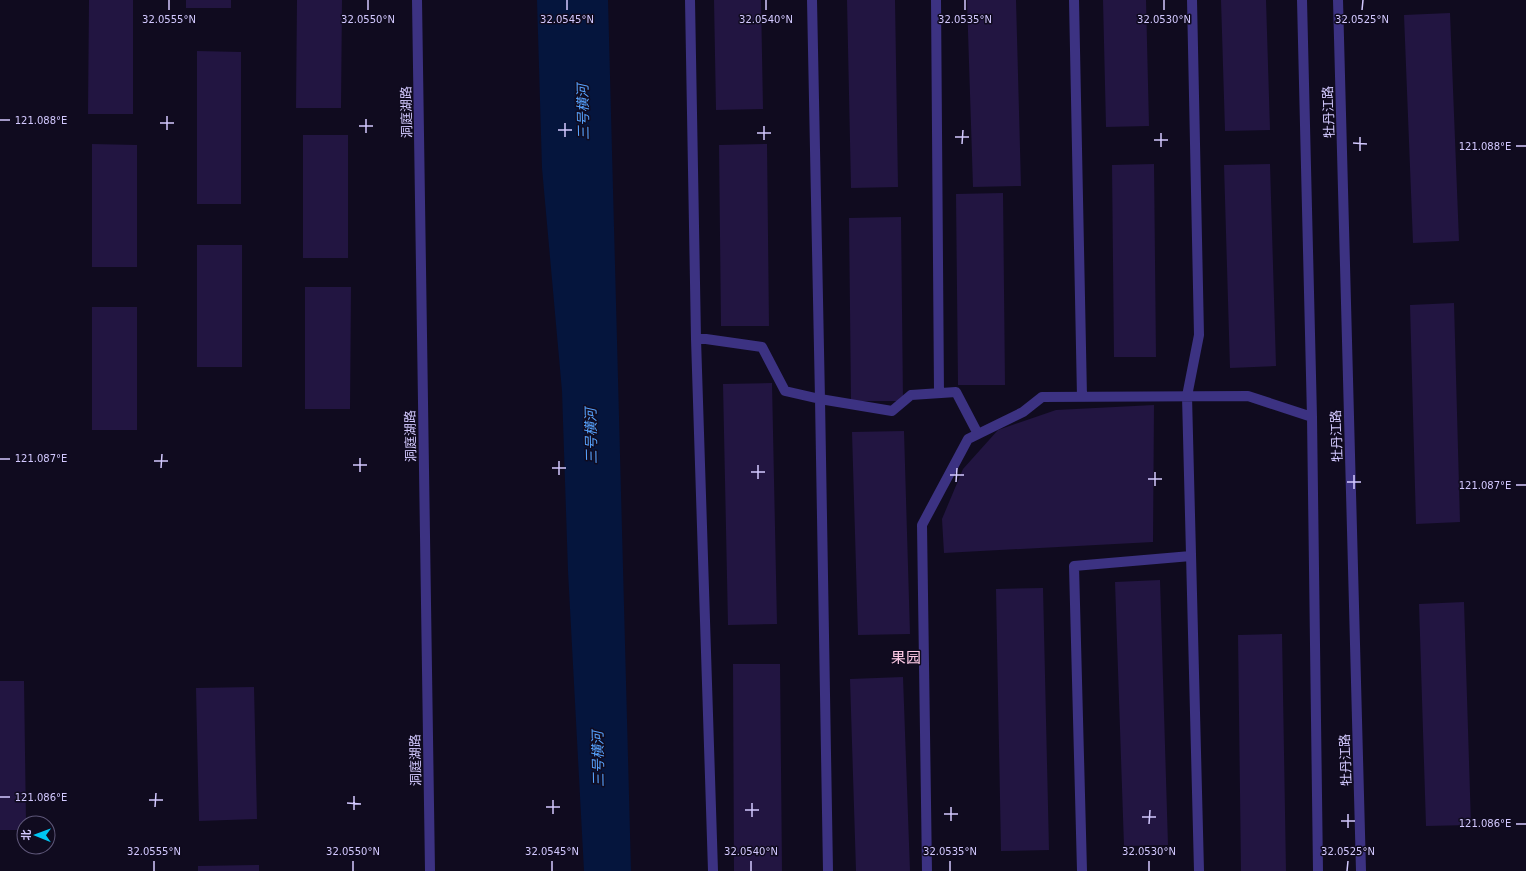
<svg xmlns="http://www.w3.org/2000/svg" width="1526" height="871" font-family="'DejaVu Sans','Noto Sans SC',sans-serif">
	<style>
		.water { fill: #05153d }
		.building { fill: #221541 }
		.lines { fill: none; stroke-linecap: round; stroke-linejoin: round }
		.minor { stroke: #3c3282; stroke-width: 10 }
		.ticks { fill: none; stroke: #d3c9ff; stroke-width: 1.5 }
		.labels { text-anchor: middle; stroke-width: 3; stroke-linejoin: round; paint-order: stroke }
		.street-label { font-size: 13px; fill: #d3c9ff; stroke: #100b1f }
		.water-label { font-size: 14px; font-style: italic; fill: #57a3ff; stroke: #100b1f }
		.quarter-label { font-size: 15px; fill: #ffcbe7; stroke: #100b1f }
		.ticks-label { font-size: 10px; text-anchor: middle; fill: #d3c9ff; stroke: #100b1f; stroke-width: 3; stroke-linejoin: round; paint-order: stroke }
	</style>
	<rect width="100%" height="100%" fill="#100b1f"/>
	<path class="water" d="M537,0H608L631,871H584L568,571L562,391L542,168Z"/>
	<path class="building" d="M89,0H133V114H88Z
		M186,0H231V8H186Z
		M297,0H342L341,108H296Z
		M714,0H761L763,109L716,110Z
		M847,0H895L898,187L851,188Z
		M967,0H1016L1021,186L973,187Z
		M1103,0H1146L1149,126L1106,127Z
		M1221,0H1266L1270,130L1225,131Z
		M1450,13L1459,241L1413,243L1404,15Z
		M197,51L241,52V204H197Z
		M303,135H348V258H303Z
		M92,144L137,145V267H92Z
		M767,144L769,326H721L719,145Z
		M1154,164L1156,357H1114L1112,165Z
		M1270,164L1276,366L1230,368L1224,165Z
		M1003,193L1005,385H958L956,194Z
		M901,217L903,401H851L849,218Z
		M197,245H242V367H197Z
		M305,287H351L350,409H305Z
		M1454,303L1460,522L1416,524L1410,305Z
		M92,307H137V430H92Z
		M772,383L777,624L728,625L723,384Z
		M1154,405L1153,542L944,553L942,519L963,469L998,430L1056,410Z
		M904,431L910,634L858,635L852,432Z
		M1160,580L1168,845L1124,846L1115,582Z
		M1043,588L1049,850L1001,851L996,589Z
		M1464,602L1471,825L1426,826L1419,604Z
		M1282,634L1286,871H1241L1238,635Z
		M733,664H780L782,871H734Z
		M903,677L910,871H856L850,679Z
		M0,681H24L26,823H24V830H0Z
		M254,687L257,819L199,821L196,688Z
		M259,865V871H198V866Z"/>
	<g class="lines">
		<path class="minor" d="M417,0L430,871
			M690,0L696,339
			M812,0L820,399L828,871
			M936,0L939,393
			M1074,0L1082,397
			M1192,0L1199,335L1187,396L1199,871
			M1302,0L1312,417L1318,871
			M1338,0L1361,871
			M713,871L696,339H706L762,347L785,391L820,399L892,411L911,395L956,392L978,434
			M927,871L922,525L968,439L1023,412L1042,397L1248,396L1312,417
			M1082,871L1074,566L1191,556"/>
	</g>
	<path class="ticks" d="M169,10V0M368,10V0M567,10V0M766,10V0M965,10V0M1164,10V0M1362,10L1363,0M0,120H10M160,123H174M359,126H373M167,130V116M558,130H572M366,133V119M757,133H771M565,137V123M955,137H969M764,140V126M1154,140H1168M1353,143L1367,144M962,144L963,130M1516,146H1526M1161,147V133M1360,151V137M0,459H10M154,461H168M353,465H367M161,468L162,454M552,468H566M360,472V458M751,472H765M559,475V461M950,475H964M758,479V465M1148,479H1162M956,482L957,468M1347,482H1361M1516,485H1526M1155,486V472M1354,489V475M0,797H10M149,800H163M347,803L361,804M155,807L156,793M546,807H560M354,810V796M745,810H759M553,814V800M944,814H958M752,817V803M1142,817H1156M951,821V807M1341,821H1355M1149,824L1150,810M1516,824H1526M1348,828V814M154,871V861M353,871V861M552,871V861M751,871V861M950,871V861M1149,871V861M1347,871L1348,861"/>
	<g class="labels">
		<g class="street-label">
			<text transform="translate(406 112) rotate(-91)" y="5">洞庭湖路</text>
			<text transform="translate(1328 112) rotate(-92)" y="5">牡丹江路</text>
			<text transform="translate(410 436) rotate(-91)" y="5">洞庭湖路</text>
			<text transform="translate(1336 436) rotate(-92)" y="5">牡丹江路</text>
			<text transform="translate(415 760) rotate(-91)" y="5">洞庭湖路</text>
			<text transform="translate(1345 760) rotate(-92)" y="5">牡丹江路</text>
		</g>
		<g class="water-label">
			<text transform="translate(583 112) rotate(-91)" y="5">三号横河</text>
			<text transform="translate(591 436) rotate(-91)" y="5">三号横河</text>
			<text transform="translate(598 759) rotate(-91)" y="5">三号横河</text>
		</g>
		<g class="quarter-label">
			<text x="906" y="663">果园</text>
		</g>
	</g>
	<g class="ticks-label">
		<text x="169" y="23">32.0555°N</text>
		<text x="368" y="23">32.0550°N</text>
		<text x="567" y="23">32.0545°N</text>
		<text x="766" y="23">32.0540°N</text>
		<text x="965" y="23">32.0535°N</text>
		<text x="1164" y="23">32.0530°N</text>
		<text x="1362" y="23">32.0525°N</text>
		<text x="41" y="124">121.088°E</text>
		<text x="1485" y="150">121.088°E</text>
		<text x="41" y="462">121.087°E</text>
		<text x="1485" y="489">121.087°E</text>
		<text x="41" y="801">121.086°E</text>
		<text x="1485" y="827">121.086°E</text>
		<text x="154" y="855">32.0555°N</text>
		<text x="353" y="855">32.0550°N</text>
		<text x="552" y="855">32.0545°N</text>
		<text x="751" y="855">32.0540°N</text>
		<text x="950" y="855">32.0535°N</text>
		<text x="1149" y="855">32.0530°N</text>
		<text x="1348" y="855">32.0525°N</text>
	</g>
	<g transform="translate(36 835) rotate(271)"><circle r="19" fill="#100b1f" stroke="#5e5779"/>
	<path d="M0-3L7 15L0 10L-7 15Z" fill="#00c7f4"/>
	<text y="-6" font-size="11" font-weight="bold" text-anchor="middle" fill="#d3c9ff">北</text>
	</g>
</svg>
